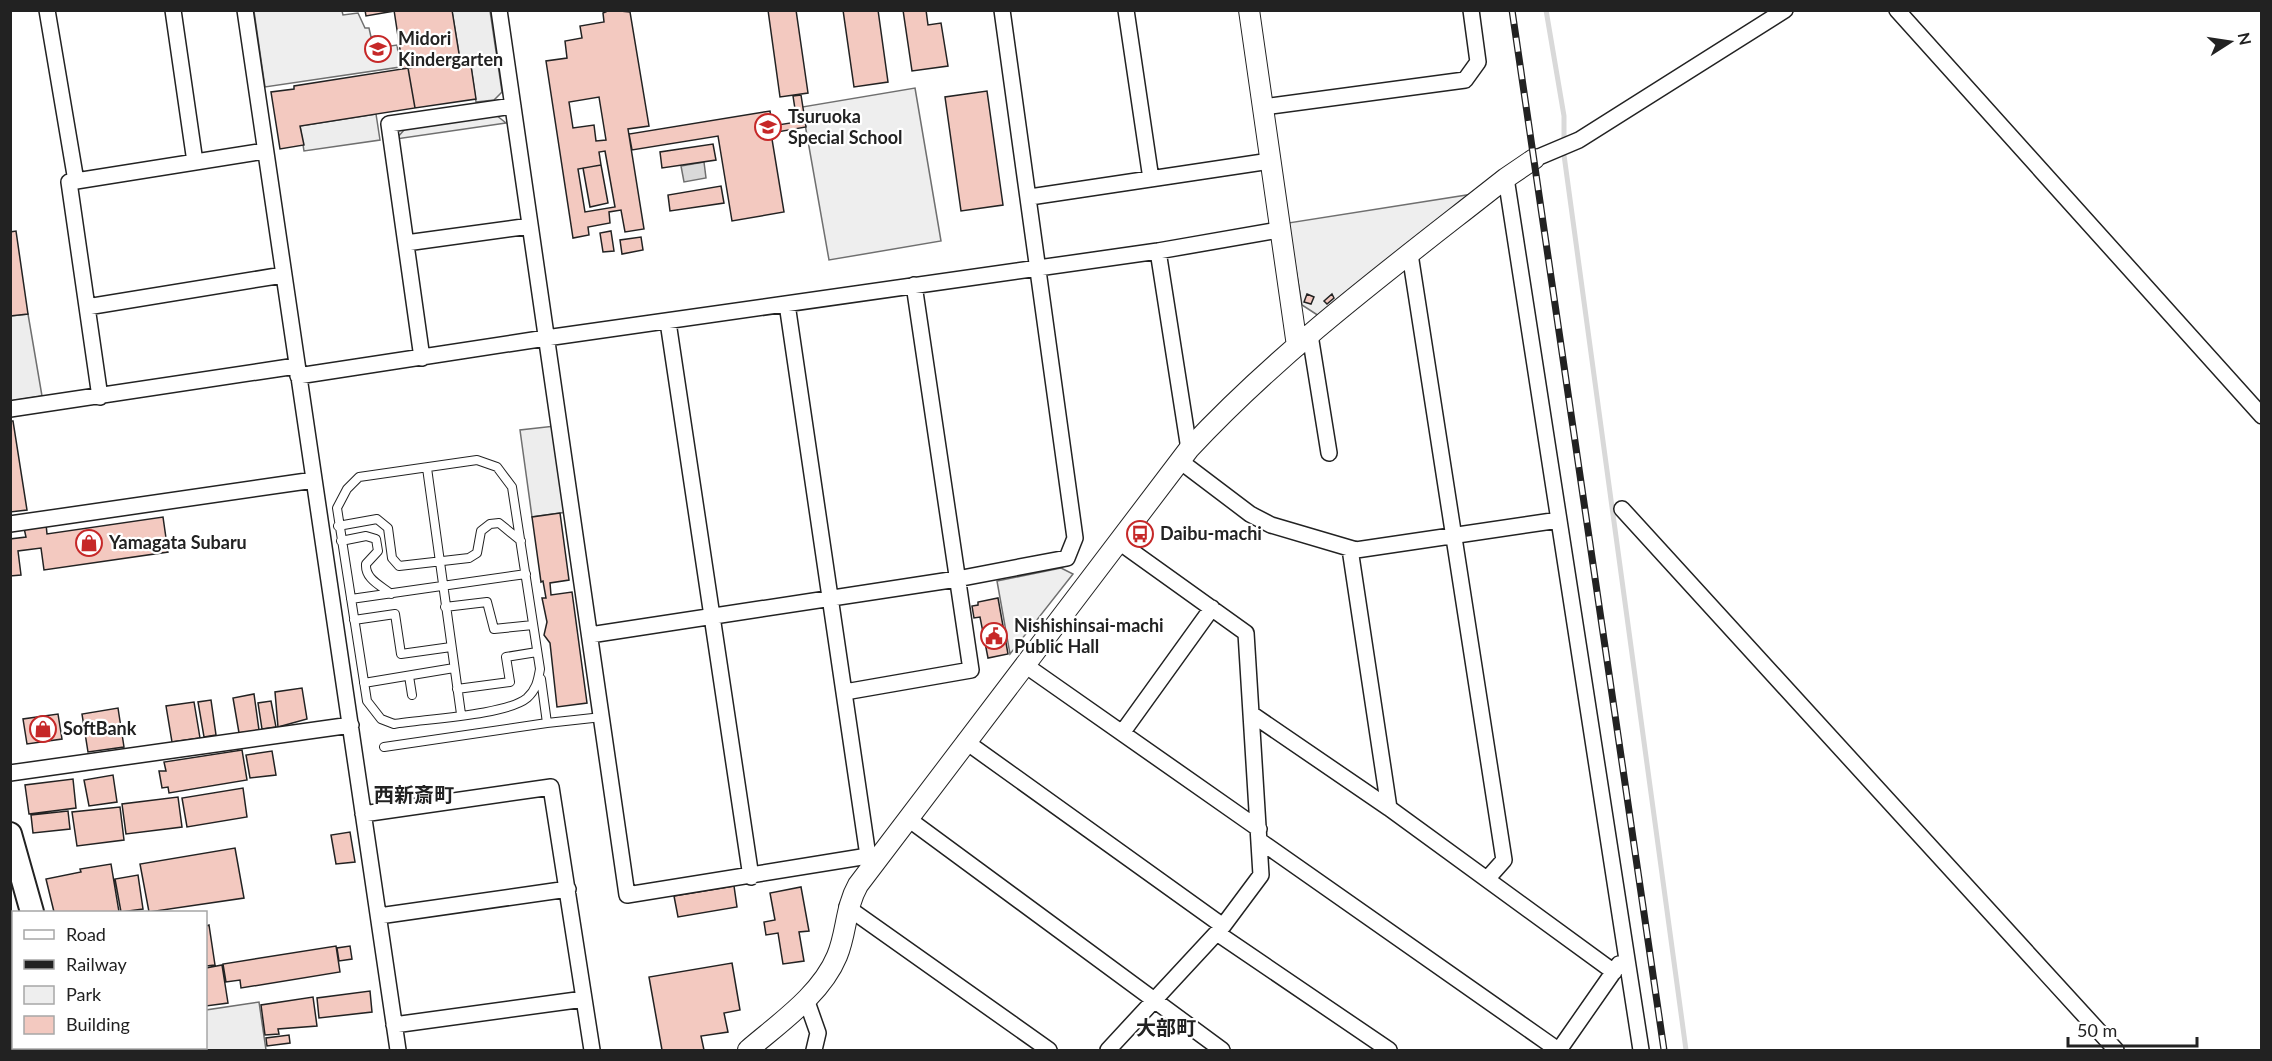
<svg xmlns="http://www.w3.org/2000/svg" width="2272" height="1061" font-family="Lato,'Noto Sans JP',sans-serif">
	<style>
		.green { fill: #eee; stroke: #6f6f6f; stroke-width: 1.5 }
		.parking { fill: #ededed; stroke: #6f6f6f; stroke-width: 1.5 }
		.water { fill: #d9d9d9; stroke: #6f6f6f; stroke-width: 1.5 }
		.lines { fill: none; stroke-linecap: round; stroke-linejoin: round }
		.stream { stroke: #d9d9d9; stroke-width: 5 }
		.building { fill: #f3c9c0; stroke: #222; stroke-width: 1.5; fill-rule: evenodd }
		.service-casing { stroke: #222; stroke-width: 10 }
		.minor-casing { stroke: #222; stroke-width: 18 }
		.tertiary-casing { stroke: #222; stroke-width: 22 }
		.secondary-casing { stroke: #222; stroke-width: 26 }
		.service { stroke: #fff; stroke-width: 8 }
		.minor { stroke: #fff; stroke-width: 15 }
		.tertiary { stroke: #fff; stroke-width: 20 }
		.secondary { stroke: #fff; stroke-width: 22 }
		.rail-casing { stroke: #222; stroke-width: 7 }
		.rail { stroke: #fff; stroke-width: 4.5; stroke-dasharray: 14; stroke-linecap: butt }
		.labels { text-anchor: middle; stroke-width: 4.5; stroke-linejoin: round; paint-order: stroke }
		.poi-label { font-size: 18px; font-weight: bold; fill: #222; stroke: #fff; text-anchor: start }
		.neighbourhood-label { font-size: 20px; font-weight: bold; fill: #222; stroke: #fff }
	</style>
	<rect width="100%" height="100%" fill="#fff"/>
	<path class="green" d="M254,11H342L343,15L358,13L365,28H369L371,37L375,36L377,48L397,45L400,67L265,87Z
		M915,88L941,241L829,260L802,107Z
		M1473,194L1319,316L1302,305L1288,223Z
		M1061,568L1073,574L1010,654L997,581Z"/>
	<path class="parking" d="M452,11H490L502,92L494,100L476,102L470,59L460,60Z
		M376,114L380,140L304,151L300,126Z
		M496,115L506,123L396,139L405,129Z
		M28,314L42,396L11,401V316Z
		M555,426L567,512L532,517L520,430Z
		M10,960L14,961V1048H48V1050H11Z
		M259,1002L266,1050H194L206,1048V1010Z"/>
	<path class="water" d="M704,162L706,178L684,182L681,166Z"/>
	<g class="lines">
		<path class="stream" d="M1546,10L1564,116V155L1686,1050"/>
	</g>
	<path class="building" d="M365,10H394V11L366,16Z
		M452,10L460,60L403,69L394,10Z
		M610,10L630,12L649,126L628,129L644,229L625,232L621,210L609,212L610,223L588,227L589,235L573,238L546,61L567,58L565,41L582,38L580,26L604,22L603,13ZM599,97L606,140L596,141L594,125L573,128L569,102ZM605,151L615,207L585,212L578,169L601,165L599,152Z
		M768,10H796L808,93L780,97Z
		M843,10H878L888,82L854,87Z
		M903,10H926L928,25L941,23L948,66L912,71Z
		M470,59L476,99L415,108L408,68Z
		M408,68L415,108L300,126L304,145L280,149L271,92L294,89V86Z
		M987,91L1003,205L961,211L945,97Z
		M801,95L806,127L771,133L784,212L732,221L718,136L632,150L629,134L770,111L772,126L797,122L793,96Z
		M713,144L716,160L662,168L660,152Z
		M601,165L608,203L590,207L583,168Z
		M721,186L724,203L670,211L668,195Z
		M16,231L28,314L10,316V232Z
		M611,231L614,251L603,252L600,233Z
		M641,237L643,250L622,254L620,240Z
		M1307,294L1314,297L1311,304L1304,302Z
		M1332,294L1334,298L1327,304L1324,301Z
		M10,421H13L27,510L10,512Z
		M560,513L569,580L550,583L551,595L572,592L587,703L557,707L550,643L544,635L547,622L542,598H546L543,581L541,582L532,517Z
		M163,517L168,552L44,570L41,548L18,551L21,575L10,576V539L26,537L24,528L46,524L47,534Z
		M998,598L1008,654L988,658L980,617L974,618L972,606L978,605V602Z
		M302,688L307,719L278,727L275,692Z
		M254,694L259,730L239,733L233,698Z
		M211,700L216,735L204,737L198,702Z
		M271,701L276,727L262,729L258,703Z
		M194,702L200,738L172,742L166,706Z
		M118,708L124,747L88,752L82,714Z
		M58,714L62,739L27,744L23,719Z
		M242,750L247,780L169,793L168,787L162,788L159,771H166L164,762Z
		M272,751L276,775L250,778L246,755Z
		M113,775L117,802L89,806L84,780Z
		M73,779L76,808L29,814L25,785Z
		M243,788L247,817L187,827L182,798Z
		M178,797L182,827L126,834L122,804Z
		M120,807L124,840L77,846L72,812Z
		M68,811L70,829L33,833L31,815Z
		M350,832L355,862L336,864L331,835Z
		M235,848L244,898L149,912L140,864Z
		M111,864L119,912H54L46,879L81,872L80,869Z
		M138,875L143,909L121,912L115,879Z
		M734,886L737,907L678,917L674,896Z
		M801,887L809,931L799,932L804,961L783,964L778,933L766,935L764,922L775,920L770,893Z
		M209,925L215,965L206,966V926Z
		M336,946L340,972L241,988L240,980L226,982L223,964Z
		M350,946L352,959L339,961L337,948Z
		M732,963L740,1010L724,1013L728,1032L701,1036L704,1050H662L649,977Z
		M222,965L228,1003L206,1006V968Z
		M370,991L372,1012L319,1018L317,998Z
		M313,997L317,1026L278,1029L279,1034L265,1035L261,1005Z
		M289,1035L290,1043L267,1046L266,1038Z
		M108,1048H198V1050H109Z"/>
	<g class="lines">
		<defs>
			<path id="service" d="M477,460L497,467L512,487L540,669C538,681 536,690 527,698C507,715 424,719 394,724L381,719L367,701L337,508L347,489L359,477Z
				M427,468L461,714
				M338,526L377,519L388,528L392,558L399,566L469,558L477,553L481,531L490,524L499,523L521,541
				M341,541L366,536L376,539L378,551L366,564C365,579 380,585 391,594
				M351,599L526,574
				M445,607L487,602L494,629L533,625
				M354,620L395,614L401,654L451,647
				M409,676L412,695
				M364,683L454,668
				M457,689L510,682L506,657L537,652
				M547,723L602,717
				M384,747L547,723L541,679"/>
			<path id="minor" d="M47,10L76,181L69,182L100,397
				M173,10L195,162
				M245,10L398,1050
				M499,10L627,895L868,856
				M1126,10L1151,179
				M1897,10L2262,416
				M1263,107L1465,80L1478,62L1471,10
				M1534,159L1579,140L1785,10
				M1506,178L1641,1050
				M76,181L265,151
				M1030,197L1270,161
				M406,243L530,226
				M1158,251L1189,449
				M1410,254L1504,860L1488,878
				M787,304L868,856L875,860
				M87,307L283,275
				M668,322L751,877
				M1310,335L1329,453
				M422,358L389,124L513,106
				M298,376L546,338L1158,251L1279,230
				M10,409L296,366
				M1180,461L1250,514L1271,525L1356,550L1559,520
				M1622,509L2116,1050
				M10,524L314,480
				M1350,549L1389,808
				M590,635L957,579L1067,558L1075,538L1002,10
				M1025,665L1259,829
				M845,692L971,670L914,285
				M1253,715L1389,808L1614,972
				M1122,733L1212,608
				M965,741L1223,926
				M10,773L351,725
				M363,814L551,787L592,1050
				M907,818L1222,1050
				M1260,841L1558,1050
				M847,907L1049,1050
				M379,916L568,889
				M1217,933L1389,1050
				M10,955L14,956
				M806,999L818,1033L814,1050
				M394,1025L584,999
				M1108,1050L1223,926L1261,875L1246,633L1119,542
				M1559,1050L1619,964"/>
			<path id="tertiary" d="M1249,10L1297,346
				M748,1050C778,1024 821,995 837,956C847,932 845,908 858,885L1189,449C1284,347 1397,264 1506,178L1534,159"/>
			<path id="secondary" d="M10,834L32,912
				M68,1048L69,1050"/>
		</defs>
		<use href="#service" class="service-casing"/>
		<use href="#minor" class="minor-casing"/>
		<use href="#tertiary" class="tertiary-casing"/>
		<use href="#secondary" class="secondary-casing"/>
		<use href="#service" class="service"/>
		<use href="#minor" class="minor"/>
		<use href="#tertiary" class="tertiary"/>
		<use href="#secondary" class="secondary"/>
		<defs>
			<path id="rail" d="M1512,10L1664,1050"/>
		</defs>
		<use href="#rail" class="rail-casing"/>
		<use href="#rail" class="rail"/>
	</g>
	<defs>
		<symbol id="school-ring" viewBox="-11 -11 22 22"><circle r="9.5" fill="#fff" stroke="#c62828" stroke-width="1.5"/><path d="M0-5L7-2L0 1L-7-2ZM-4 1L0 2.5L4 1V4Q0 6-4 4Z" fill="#c62828"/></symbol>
		<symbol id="bus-ring" viewBox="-11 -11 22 22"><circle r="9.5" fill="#fff" stroke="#c62828" stroke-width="1.5"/><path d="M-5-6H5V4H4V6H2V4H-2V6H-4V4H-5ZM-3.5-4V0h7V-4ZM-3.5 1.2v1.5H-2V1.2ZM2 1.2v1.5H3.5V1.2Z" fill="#c62828"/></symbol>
		<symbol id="shop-ring" viewBox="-11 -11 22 22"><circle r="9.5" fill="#fff" stroke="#c62828" stroke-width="1.5"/><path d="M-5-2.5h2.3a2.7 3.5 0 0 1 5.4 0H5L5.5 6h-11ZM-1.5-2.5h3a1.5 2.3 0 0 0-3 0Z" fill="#c62828"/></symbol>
		<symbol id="civic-ring" viewBox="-11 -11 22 22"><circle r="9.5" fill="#fff" stroke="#c62828" stroke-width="1.5"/><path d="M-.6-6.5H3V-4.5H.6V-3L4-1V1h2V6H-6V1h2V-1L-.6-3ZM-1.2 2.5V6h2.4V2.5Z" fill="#c62828"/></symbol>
	</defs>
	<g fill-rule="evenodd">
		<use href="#school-ring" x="363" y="34" width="30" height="30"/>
		<use href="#school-ring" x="753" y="112" width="30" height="30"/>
		<use href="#bus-ring" x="1125" y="519" width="30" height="30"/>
		<use href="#shop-ring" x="74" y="528" width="30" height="30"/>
		<use href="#civic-ring" x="979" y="621" width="30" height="30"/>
		<use href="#shop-ring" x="28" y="714" width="30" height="30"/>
	</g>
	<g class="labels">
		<g class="poi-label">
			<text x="398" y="45">Midori<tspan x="398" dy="21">Kindergarten</tspan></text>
			<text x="788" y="123">Tsuruoka<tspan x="788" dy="21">Special School</tspan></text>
			<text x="1160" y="540">Daibu-machi</text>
			<text x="109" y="549">Yamagata Subaru</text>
			<text x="1014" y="632">Nishishinsai-machi<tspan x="1014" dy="21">Public Hall</tspan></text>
			<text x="63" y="735">SoftBank</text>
		</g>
		<g class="neighbourhood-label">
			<text x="414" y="802">西新斎町</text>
			<text x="1166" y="1035">大部町</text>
		</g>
	</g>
	<rect width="2272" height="1061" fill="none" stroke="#222222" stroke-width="24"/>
	<rect x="12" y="911" width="195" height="138" fill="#ffffff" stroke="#a7a7a7" stroke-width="1.5"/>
	<rect x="24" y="930" width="30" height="9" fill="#ffffff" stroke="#a7a7a7" stroke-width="1.5"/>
	<text x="66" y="941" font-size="18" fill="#222222">Road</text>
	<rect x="24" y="960" width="30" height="9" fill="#222222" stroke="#a7a7a7" stroke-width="1.5"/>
	<text x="66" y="971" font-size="18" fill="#222222">Railway</text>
	<rect x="24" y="986" width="30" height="18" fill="#eeeeee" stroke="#a7a7a7" stroke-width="1.5"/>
	<text x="66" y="1001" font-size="18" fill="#222222">Park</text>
	<rect x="24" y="1016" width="30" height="18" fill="#f3c9c0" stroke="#a7a7a7" stroke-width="1.5"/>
	<text x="66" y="1031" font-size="18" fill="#222222">Building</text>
	<g transform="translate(2230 42) rotate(78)" stroke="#ffffff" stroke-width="4.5" paint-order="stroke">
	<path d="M0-4.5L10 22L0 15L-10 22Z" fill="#222222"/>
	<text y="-9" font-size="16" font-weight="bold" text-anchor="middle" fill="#222222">N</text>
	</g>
	<path d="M2068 1037v9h129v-9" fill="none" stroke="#222222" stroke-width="3"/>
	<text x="2077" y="1037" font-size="18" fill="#222222" stroke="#ffffff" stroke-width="4.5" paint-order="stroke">50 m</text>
</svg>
